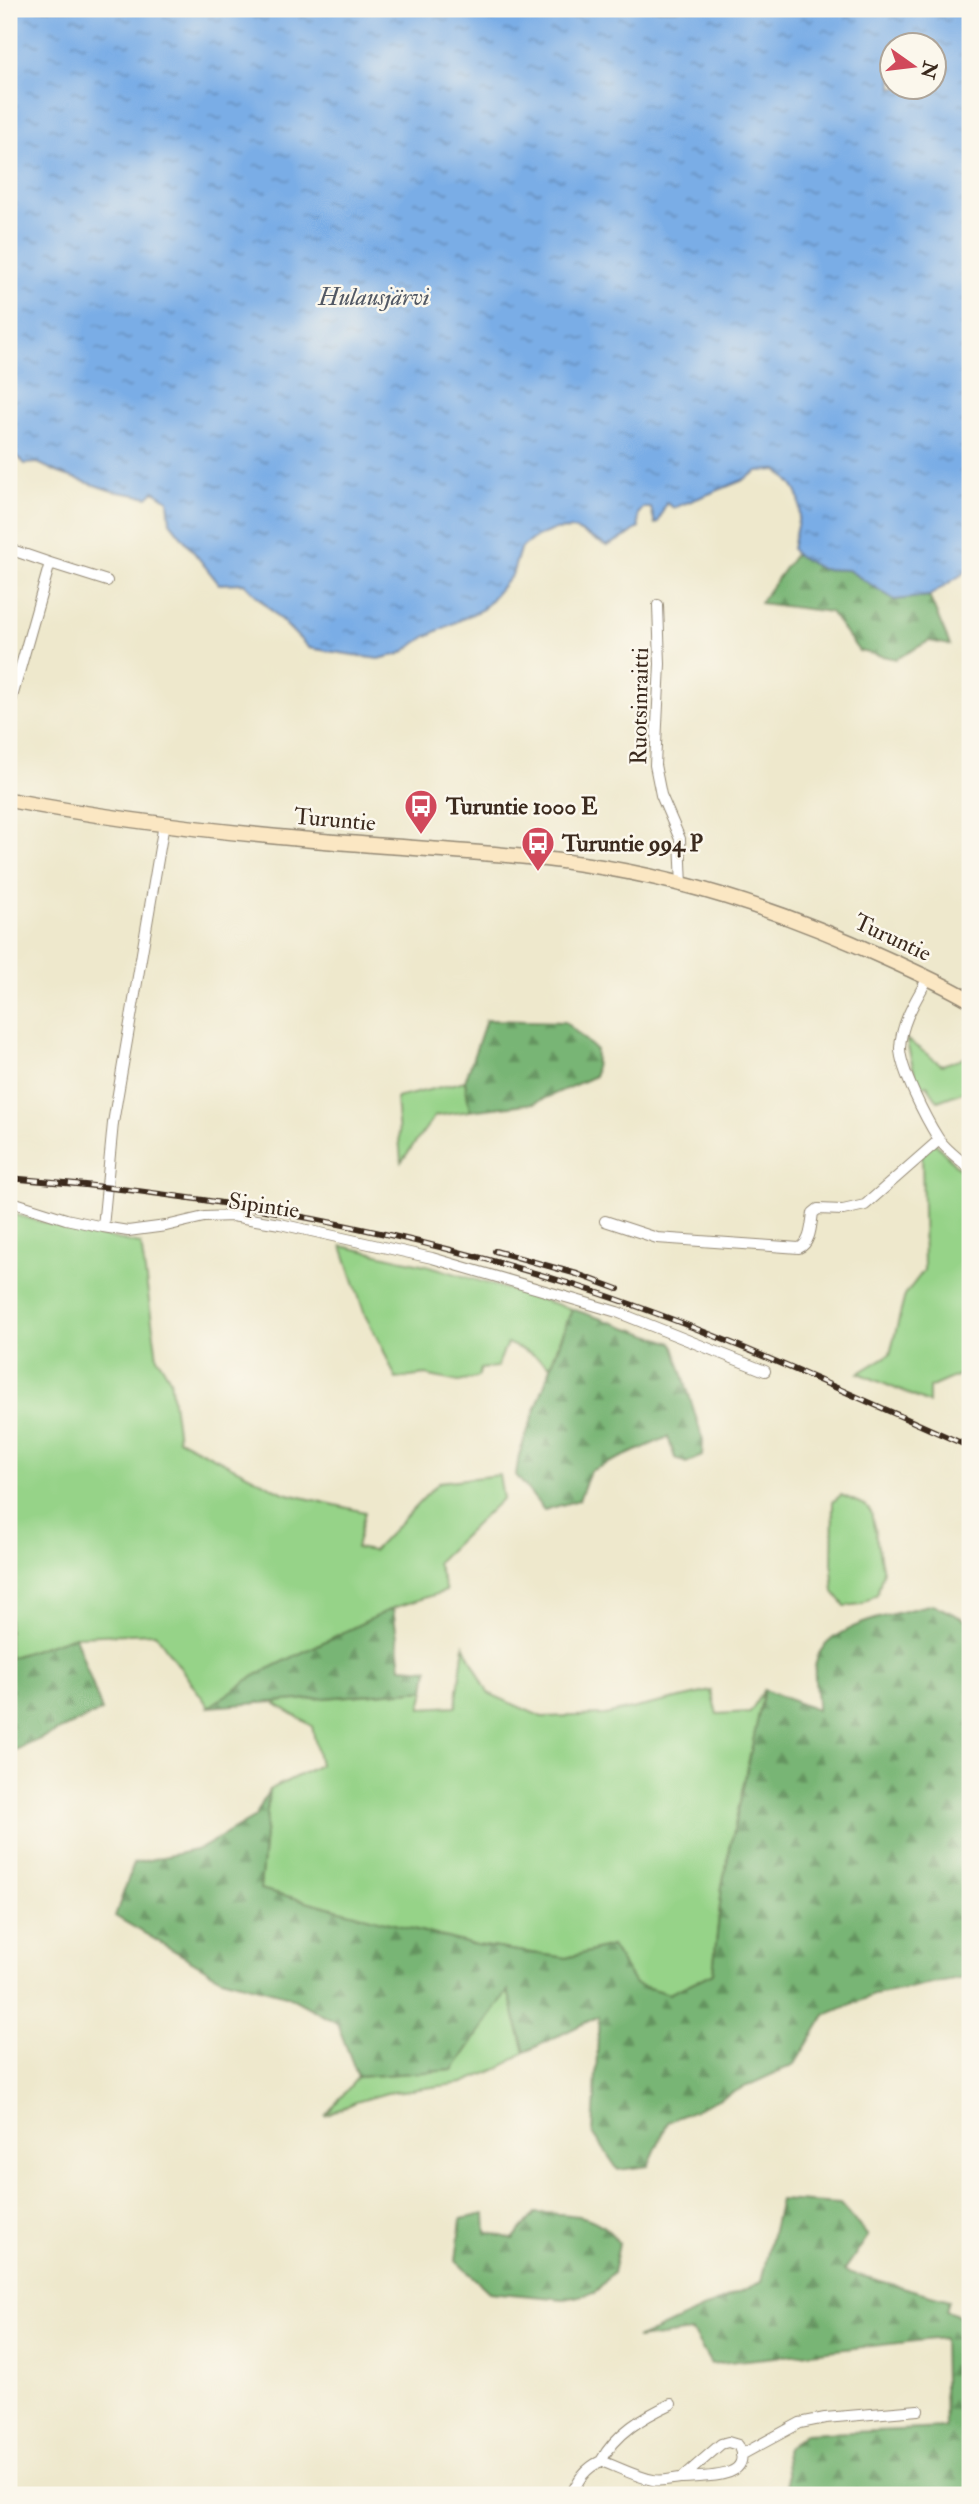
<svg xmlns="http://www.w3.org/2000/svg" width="979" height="2504" font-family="'IM FELL Double Pica',serif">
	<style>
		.green { fill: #96d388; stroke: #687e53; stroke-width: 2 }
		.forest { fill: url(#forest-firs); stroke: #5a7049; stroke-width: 2 }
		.water { fill: url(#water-ripples); stroke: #5a6c82; stroke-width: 2; fill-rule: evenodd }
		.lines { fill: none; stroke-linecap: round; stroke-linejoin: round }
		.street-casing { stroke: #948975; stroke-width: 12 }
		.secondary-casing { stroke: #948975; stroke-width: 17 }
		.street { stroke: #fff; stroke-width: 10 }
		.secondary { stroke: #fbe7c3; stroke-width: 14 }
		.rail-casing { stroke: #3b2a1e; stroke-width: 6 }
		.rail { stroke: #fbf7ec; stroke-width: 3.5; stroke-dasharray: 10; stroke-linecap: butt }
		.labels { text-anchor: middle; stroke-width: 5; stroke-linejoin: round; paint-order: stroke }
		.street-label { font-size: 23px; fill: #3b2a1e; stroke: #fbf7ec }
		.poi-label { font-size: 23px; font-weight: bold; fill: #3b2a1e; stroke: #fbf7ec; text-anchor: start }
		.water-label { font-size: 24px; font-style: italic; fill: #515864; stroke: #fbf7ec }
	</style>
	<defs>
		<pattern id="forest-firs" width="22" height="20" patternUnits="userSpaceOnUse" patternTransform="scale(1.75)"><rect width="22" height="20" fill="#78b574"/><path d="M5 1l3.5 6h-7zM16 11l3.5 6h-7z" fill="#64935f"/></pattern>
		<pattern id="water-ripples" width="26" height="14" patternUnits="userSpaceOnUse" patternTransform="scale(1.75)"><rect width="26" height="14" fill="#7aade6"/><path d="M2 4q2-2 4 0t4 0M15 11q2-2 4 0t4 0" fill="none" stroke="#658dba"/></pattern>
	</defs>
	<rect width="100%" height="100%" fill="#fbf7ec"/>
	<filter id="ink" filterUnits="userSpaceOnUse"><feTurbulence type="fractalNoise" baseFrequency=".0143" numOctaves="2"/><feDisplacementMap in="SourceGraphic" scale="14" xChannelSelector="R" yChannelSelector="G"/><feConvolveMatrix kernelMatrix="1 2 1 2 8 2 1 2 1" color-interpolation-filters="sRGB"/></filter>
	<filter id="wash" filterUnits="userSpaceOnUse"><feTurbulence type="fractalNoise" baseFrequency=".00686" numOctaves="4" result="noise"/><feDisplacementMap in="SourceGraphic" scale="28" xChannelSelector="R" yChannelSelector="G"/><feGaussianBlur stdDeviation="1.57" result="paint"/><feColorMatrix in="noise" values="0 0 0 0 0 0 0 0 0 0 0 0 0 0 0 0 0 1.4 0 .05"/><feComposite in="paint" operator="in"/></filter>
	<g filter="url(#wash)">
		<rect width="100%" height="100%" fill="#eee8cc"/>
		<path class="green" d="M906,1039L942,1065L970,1056V1093L965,1091L938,1101L927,1085L918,1087Z
			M465,1081L470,1111L435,1116L401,1162L396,1098Z
			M932,1140L970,1180V1370L929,1388V1403L859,1373L890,1354L905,1295L924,1270L922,1153Z
			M9,1213L69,1229L141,1244L157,1357L170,1379L178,1439L284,1493L365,1512L356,1548L373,1551L439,1482L499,1475L503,1498L437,1562L446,1591L393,1608L254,1676L209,1707L155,1633L75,1636L9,1658Z
			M342,1246L430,1266L572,1309L550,1366L532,1354L507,1343L497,1367L481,1369L478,1377L459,1382L425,1375L396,1379L382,1347L365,1315Z
			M841,1495L865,1505L871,1512L883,1572L877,1594L861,1604L845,1606L834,1592L832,1569L833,1502Z
			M464,1645L488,1693L542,1717L605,1715L711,1691L717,1714L750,1712L764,1690L722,1886L713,1973L669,1994L635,1984L611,1946L566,1958L470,1944L260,1889L269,1790L320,1765L312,1726L273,1702L425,1690L421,1708L456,1706Z
			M508,1990L525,2052L498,2069L463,2083L387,2093L356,2102L325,2116L358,2077L453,2070Z"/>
		<path class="forest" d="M795,554L821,569L848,570L895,600L929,596L950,645L929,641L896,659L859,651L830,612L760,603Z
			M486,1020L565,1022L596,1050L595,1076L534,1103L470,1111L465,1081Z
			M572,1309L673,1343L703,1440L702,1456L686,1463L675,1458L668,1437L590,1471L579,1500L544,1510L516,1475L519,1455Z
			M932,1604L970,1622V1977L874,1995L825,2015L795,2064L668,2122L648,2166L618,2170L593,2133L599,2016L525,2052L508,1991L453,2070L358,2077L337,2023L286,1995L221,1978L115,1916L134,1863L200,1849L255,1817L269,1790L260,1889L470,1944L566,1958L611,1946L635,1984L669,1994L713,1973L722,1886L764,1690L817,1710C818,1696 812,1676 816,1662C824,1624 901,1613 932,1604Z
			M393,1608L401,1667L428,1669L425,1690L209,1707L254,1676Z
			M75,1636L102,1711L9,1753V1658Z
			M780,2200L840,2204L868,2236L844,2271L949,2300L946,2311L970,2319V2495H789L785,2450L804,2434L945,2428L943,2338L711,2364L692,2332L637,2339L761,2282Z
			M535,2213C569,2214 599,2212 619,2244L613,2273L594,2293L564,2299L489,2292L456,2261L461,2219L485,2214L486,2232L513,2239Z"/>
		<path class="water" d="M9,9H970V569L929,596L895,600L848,570L821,569L795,554L792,549C799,510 811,498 777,470L758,471L741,481L674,508L666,503L658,523L655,524L651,508H643L638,514L639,527L627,536L607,546L575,529L553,530L534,538L520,549L512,575L483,609L427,636L400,654L378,659L309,648L244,583L219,584L170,522L168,500L154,491L148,497L112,491L59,473L38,463L25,464L17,456L9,453ZM892,46H934V88H892Z"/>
	</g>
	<g filter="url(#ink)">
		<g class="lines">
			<defs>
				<path id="street" d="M9,549L50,563L9,708
					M50,563L107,581
					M658,605L660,664L655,765L661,795L680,839L682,886
					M164,824L113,1123L103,1227L128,1231L166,1226L204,1217L232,1216L280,1224L432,1258L617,1312L765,1371
					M928,978C916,1000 901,1022 900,1048C900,1069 926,1119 938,1138C945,1149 960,1160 970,1168
					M9,1201L66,1219L103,1227
					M605,1221L657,1238L799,1248C811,1243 811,1225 813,1213L818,1209L843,1210L865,1205L939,1140
					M741,2455L800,2423L825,2418L918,2410
					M601,2461C616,2433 643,2417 671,2404
					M571,2495C579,2479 584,2469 601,2461C618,2467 636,2477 653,2480C662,2482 671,2479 680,2478C700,2476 756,2481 738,2445L728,2442L721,2444L682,2478"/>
				<path id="secondary" d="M9,800C125,822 243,835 361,844C435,850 509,853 582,864C687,879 790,914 885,958C914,971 943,984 970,1000"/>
			</defs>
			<use href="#street" class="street-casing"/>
			<use href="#secondary" class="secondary-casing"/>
			<use href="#street" class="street"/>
			<use href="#secondary" class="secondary"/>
			<defs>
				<path id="rail" d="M9,1178C201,1193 390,1227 574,1285C710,1328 840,1390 970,1447
					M495,1251L577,1274L618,1289"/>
			</defs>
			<use href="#rail" class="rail-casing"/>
			<use href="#rail" class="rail"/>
		</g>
	</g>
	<defs>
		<symbol id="bus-pin" viewBox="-11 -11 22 30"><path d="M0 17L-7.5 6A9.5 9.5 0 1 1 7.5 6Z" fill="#d1495b" stroke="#fbf7ec"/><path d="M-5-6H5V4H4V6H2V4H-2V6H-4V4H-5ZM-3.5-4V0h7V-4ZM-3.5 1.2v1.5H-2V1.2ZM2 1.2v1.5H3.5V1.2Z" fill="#fff"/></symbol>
	</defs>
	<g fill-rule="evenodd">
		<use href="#bus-pin" x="402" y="787" width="38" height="52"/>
		<use href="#bus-pin" x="519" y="824" width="38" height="52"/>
	</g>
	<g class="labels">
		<g class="street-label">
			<text transform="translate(639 706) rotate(-89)" y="8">Ruotsinraitti</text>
			<text transform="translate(335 819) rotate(5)" y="8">Turuntie</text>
			<text transform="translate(893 937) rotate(25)" y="8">Turuntie</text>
			<text transform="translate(264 1205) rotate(8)" y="8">Sipintie</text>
		</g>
		<g class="poi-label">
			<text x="446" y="814">Turuntie 1000 E</text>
			<text x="562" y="851">Turuntie 994 P</text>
		</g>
		<g class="water-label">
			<text x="374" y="305">Hulausjärvi</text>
		</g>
	</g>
	<rect width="979" height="2504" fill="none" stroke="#fbf7ec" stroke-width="35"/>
	<g transform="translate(913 66) rotate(104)"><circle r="33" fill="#fbf7ec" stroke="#aea59a" stroke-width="2"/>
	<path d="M0-5L12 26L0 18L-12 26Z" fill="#d1495b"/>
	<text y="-10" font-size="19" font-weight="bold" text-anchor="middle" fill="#3b2a1e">N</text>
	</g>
</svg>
